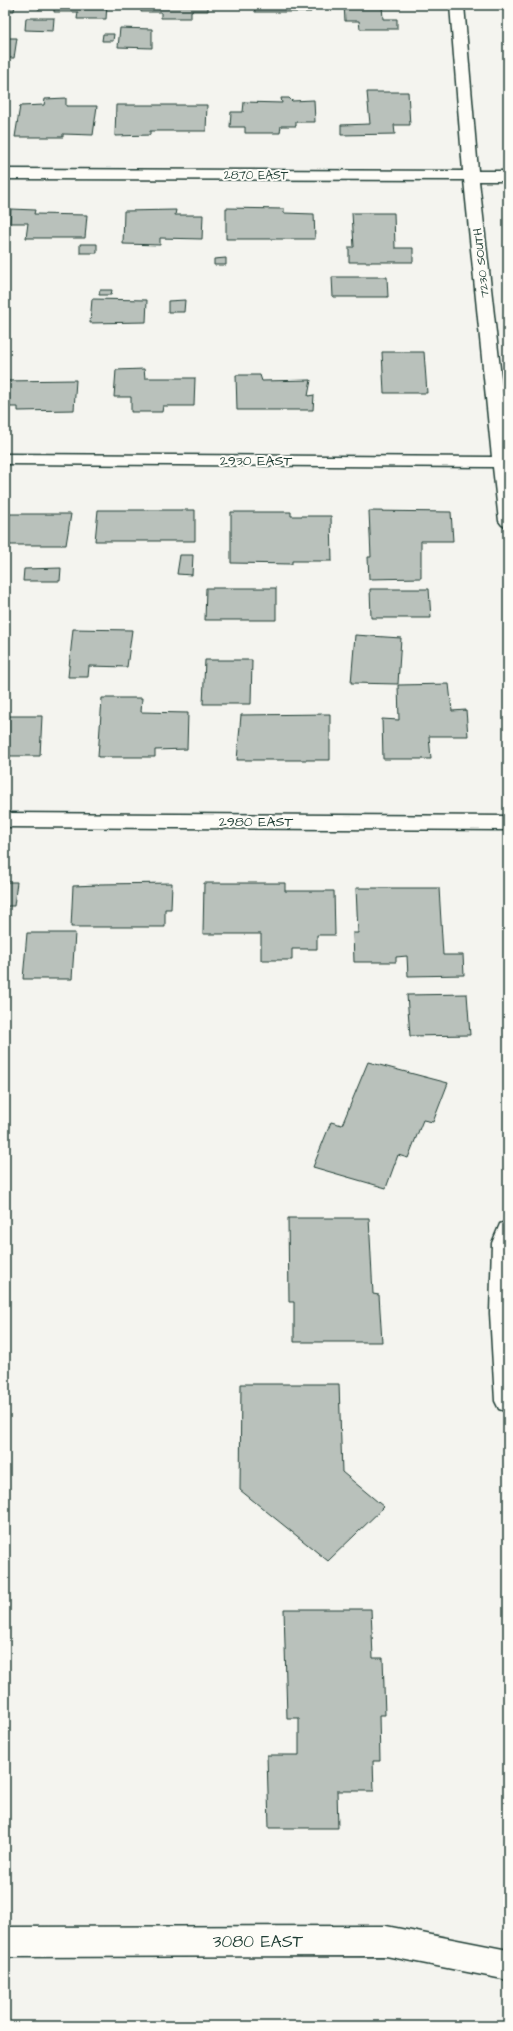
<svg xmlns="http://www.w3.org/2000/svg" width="513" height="2031" font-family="'Architects Daughter',sans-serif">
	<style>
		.building { fill: #b9c1bb; stroke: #1f3d34 }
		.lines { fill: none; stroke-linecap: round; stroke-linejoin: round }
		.minor-casing { stroke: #1f3d34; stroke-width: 3 }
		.minor { fill: #fdfcf7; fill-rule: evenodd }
		.labels { text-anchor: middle; stroke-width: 4; stroke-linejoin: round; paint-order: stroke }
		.far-street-label { font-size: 12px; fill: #1f3d34; stroke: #fdfcf7 }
		.street-label { font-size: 14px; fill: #1f3d34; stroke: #fdfcf7 }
		.near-street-label { font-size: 17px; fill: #1f3d34; stroke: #fdfcf7 }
	</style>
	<rect width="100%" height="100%" fill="#f4f4ef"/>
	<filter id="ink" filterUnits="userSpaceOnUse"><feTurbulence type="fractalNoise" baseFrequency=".025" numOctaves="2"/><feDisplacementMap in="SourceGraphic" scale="8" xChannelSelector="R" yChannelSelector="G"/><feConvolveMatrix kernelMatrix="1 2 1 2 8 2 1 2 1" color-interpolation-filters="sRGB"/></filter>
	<g filter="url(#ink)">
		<path class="building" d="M5,5H15L14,11H5Z
			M38,5H107L106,19H77L78,12H54V9H38Z
			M141,5H208V11H191V18H161V12H141Z
			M241,5H310L311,12H255L254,6Z
			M344,5H382L383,19H397V29H360L359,21H345Z
			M26,18H54L53,31L25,30Z
			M120,28L152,29V48L118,47Z
			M103,34H114L113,41H102Z
			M5,38H17L14,58H5Z
			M367,92H408L410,125H394L395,134L341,135V125L370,124Z
			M66,98V106H97L93,135L63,134V137H15L20,106L44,105L45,99Z
			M281,98H289L292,101L314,100L315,122H296V126H281L280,133H245V127H230L231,112H243L244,102L282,103Z
			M116,105H207L206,131H150V135L115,136Z
			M226,208L284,209V213L314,214L315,239H226Z
			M11,209L35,210L34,214L87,215L85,238H26L28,223H10Z
			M176,210L175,215H203L202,239L160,238V245L123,244L124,211Z
			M352,213H394L395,248H413V262H349V247H354Z
			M80,244H97V253H80Z
			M226,258V265H214V259Z
			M332,277H387L388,297H333Z
			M100,290H112L111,295H99Z
			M92,299L147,300L146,322L90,323Z
			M185,300L184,312H168V301Z
			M382,352H424L427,393H384Z
			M144,369L145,378H195L194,406H163L162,412H131V397H114L116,370Z
			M236,375H260L262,381L311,380L308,396L314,395L313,410H237Z
			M76,380L74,410L18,411V407H5V381Z
			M98,510H195V541H95Z
			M5,511L7,514H71L66,545H5Z
			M369,511L451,512L453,541H421V578L369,579L368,557H371Z
			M231,512H291V516H331L332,561H292V564L231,563Z
			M180,555H193L192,575L177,574Z
			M61,568L60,581H23L24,569Z
			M206,588H276V620H205Z
			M370,589H429L431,618H371Z
			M73,629L132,630L127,667L89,666L88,677H68Z
			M355,635L401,638L398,684L351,683Z
			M205,660H252L251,704H203Z
			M449,684L452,711L466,710L468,736H429L431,759H383L382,719L399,720L398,685Z
			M102,698H142L141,712L188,713L187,749L155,750V757H98Z
			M330,714V760H237L241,715Z
			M5,716H42L40,756H5Z
			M5,882H17L14,906H8L5,926Z
			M172,883L171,909H165V927H71L73,886L98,885L99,884Z
			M204,883H285V891H334L335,935H317V949H292V960H261V934H203Z
			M356,888H439L443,955H463L464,975L408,976L407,956L396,957V962H354L353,933H358Z
			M27,933H75L72,979H23Z
			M467,994L470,1035L410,1036L407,995Z
			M368,1062L448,1083L433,1122L423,1120L408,1158L398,1155L386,1188L313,1167L331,1122L342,1125Z
			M288,1218H369L373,1294L379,1295L382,1342H294V1302H289Z
			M241,1384H339L342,1472L384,1507L328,1561L240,1490Z
			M284,1609H371L373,1658H383L385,1715H379L380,1761H373L374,1791H337L338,1828H269L267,1755H299V1718H287Z"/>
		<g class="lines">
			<defs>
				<path id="minor" d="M450,5H464L478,171H508V181H479L508,440V527L502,525L499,521L493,467L5,464V454L492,457L464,180L5,179V169L463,171Z
					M5,813L508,816V830L5,827Z
					M508,1221V1412L499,1409L495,1401L490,1313L492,1243L500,1224Z
					M386,1926L508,1950V1980L386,1956L5,1957V1927Z"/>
			</defs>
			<use href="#minor" class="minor-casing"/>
			<use href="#minor" class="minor"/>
		</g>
	</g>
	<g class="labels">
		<g class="far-street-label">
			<text x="256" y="179">2870 EAST</text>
			<text transform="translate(481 263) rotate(-96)" y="4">7230 SOUTH</text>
		</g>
		<g class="street-label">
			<text x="256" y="465">2930 EAST</text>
			<text x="256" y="826">2980 EAST</text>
		</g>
		<g class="near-street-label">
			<text x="258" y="1947">3080 EAST</text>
		</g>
	</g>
	<rect width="513" height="2031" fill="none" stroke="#fdfcf7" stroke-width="20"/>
	<rect x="10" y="10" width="493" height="2011" fill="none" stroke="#1f3d34" stroke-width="1.5" filter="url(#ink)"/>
</svg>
